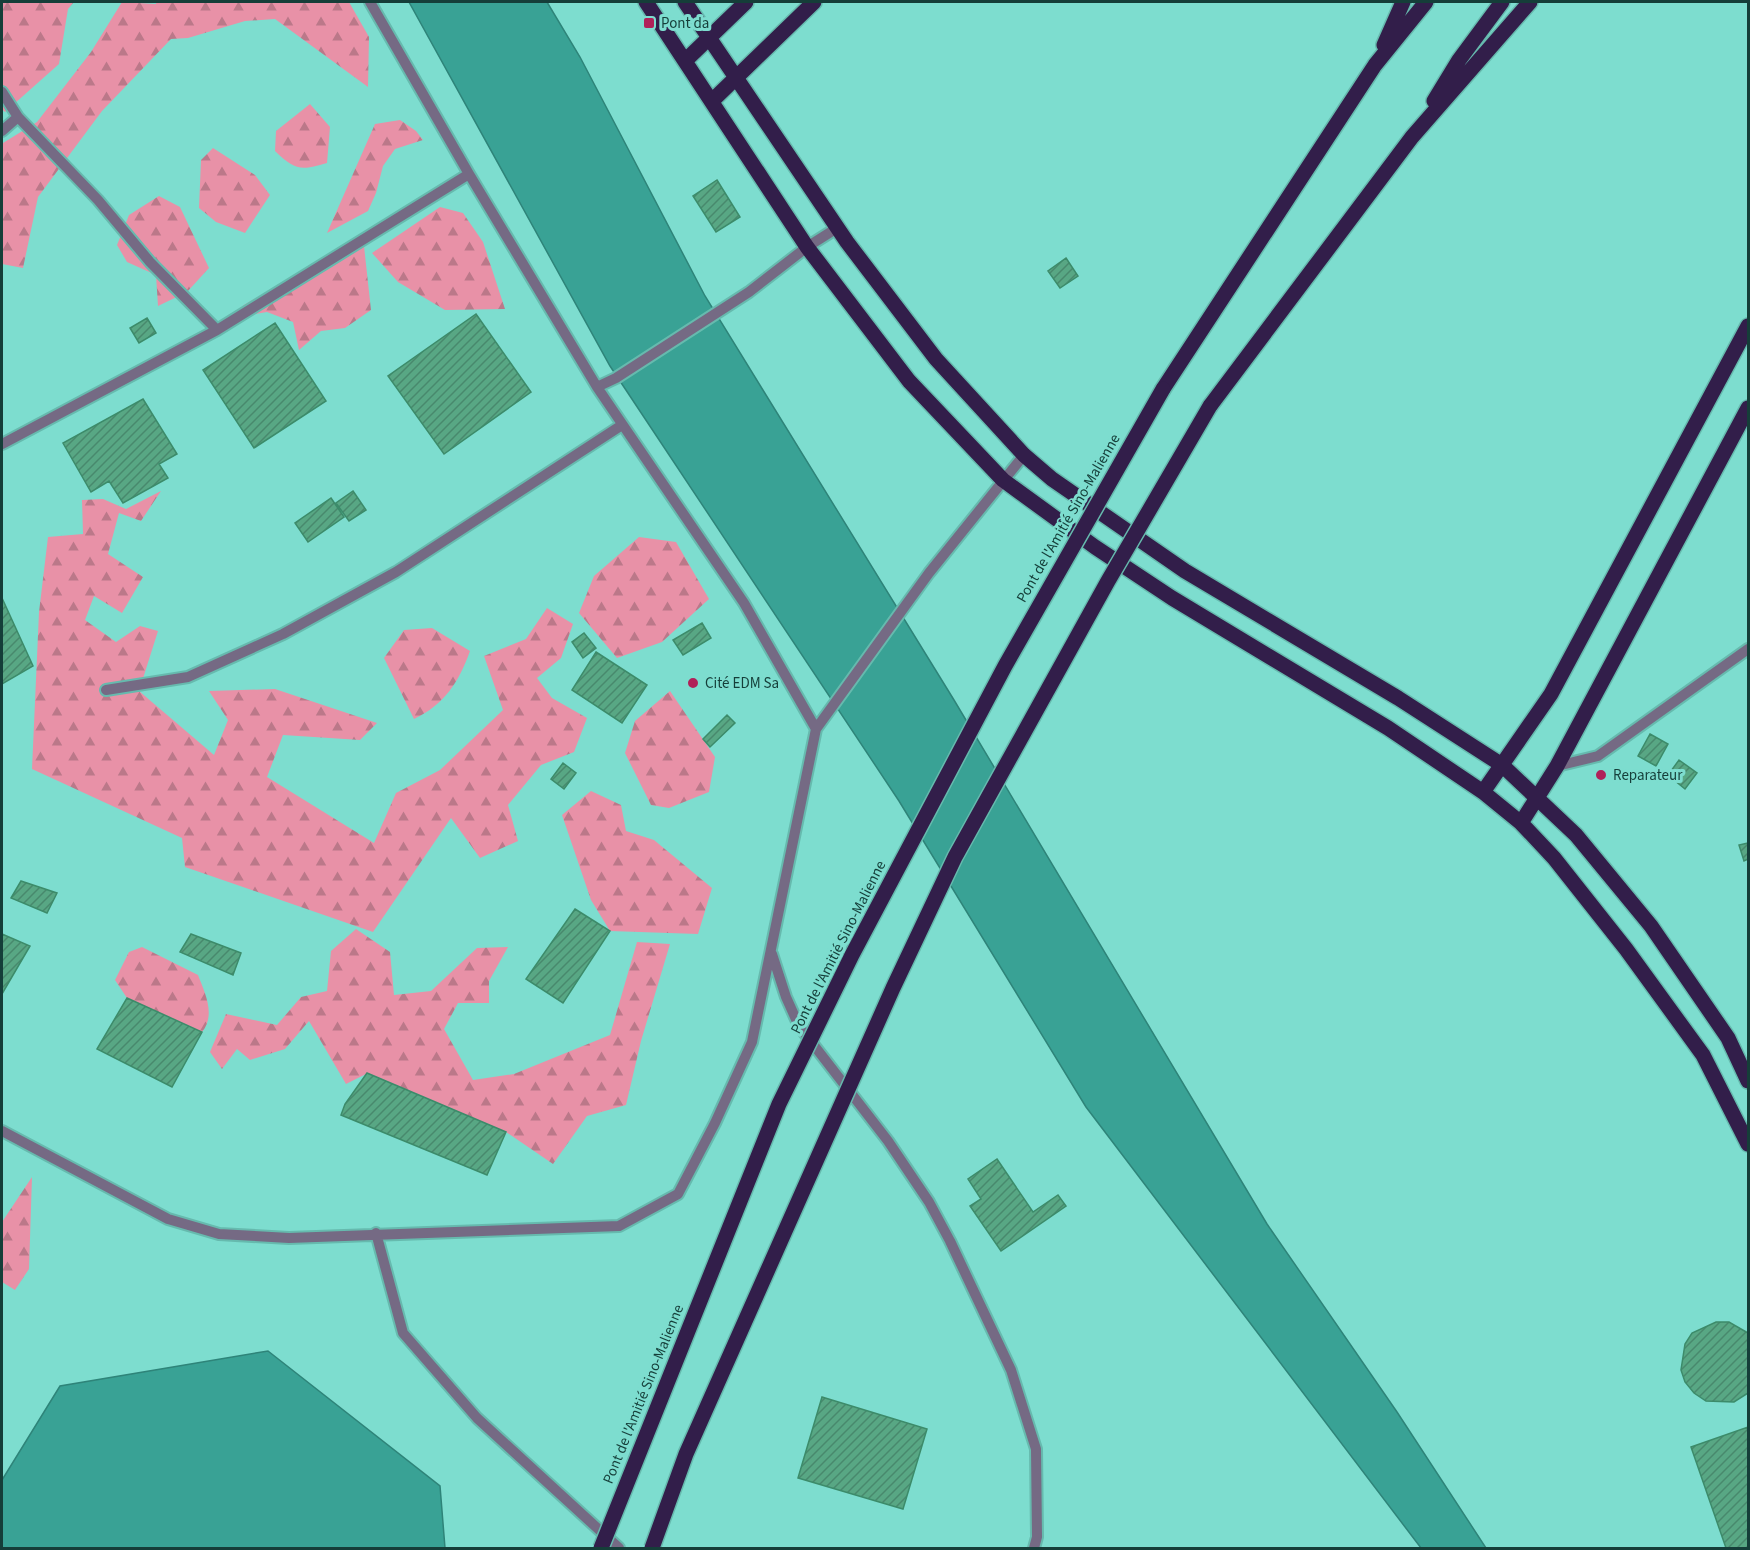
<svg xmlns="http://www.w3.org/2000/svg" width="1750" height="1550" font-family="'Source Sans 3',sans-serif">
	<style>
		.forest { fill: url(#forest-firs) }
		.water { fill: #39a295; stroke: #2e8479; stroke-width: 1.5 }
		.building { fill: url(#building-hatch); stroke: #3c8b6a; stroke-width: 1.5 }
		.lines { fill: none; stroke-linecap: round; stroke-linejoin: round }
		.minor-casing { stroke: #66baae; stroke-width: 14 }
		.major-casing { stroke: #66baae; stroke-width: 18 }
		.minor { stroke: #756a84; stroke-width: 10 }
		.major { stroke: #321e4a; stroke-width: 15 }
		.major-bridge-casing { stroke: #66baae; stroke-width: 18; stroke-linecap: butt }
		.major-bridge { stroke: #321e4a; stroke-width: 15 }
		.poi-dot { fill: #b02159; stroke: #7dddcf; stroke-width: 2 }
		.labels { text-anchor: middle; stroke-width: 6; stroke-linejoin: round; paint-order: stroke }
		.poi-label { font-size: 15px; fill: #153e39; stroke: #7dddcf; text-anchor: start }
		.street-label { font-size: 15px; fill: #153e39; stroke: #7dddcf }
	</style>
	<defs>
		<pattern id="forest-firs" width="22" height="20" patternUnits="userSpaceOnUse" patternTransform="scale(1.5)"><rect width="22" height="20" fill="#e891a7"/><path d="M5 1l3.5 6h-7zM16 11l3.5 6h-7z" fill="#bb7889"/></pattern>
		<pattern id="building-hatch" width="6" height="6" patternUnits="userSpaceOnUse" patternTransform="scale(1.5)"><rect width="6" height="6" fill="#58a784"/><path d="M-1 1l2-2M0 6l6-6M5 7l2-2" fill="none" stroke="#48896d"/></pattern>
	</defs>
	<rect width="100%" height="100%" fill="#7dddcf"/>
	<path class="forest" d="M2,2H74L68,9L59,64L5,112L2,109Z
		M122,2L156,4V2H349L369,37L368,87L275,19L245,21L188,38L171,39L102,111L38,197L23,268L2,264L3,143L37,122L91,52Z
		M310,104L330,127L327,163C300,171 295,170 275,151L276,131Z
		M400,120L416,131L423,140L395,149L383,166L376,193L368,211L327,233L375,124Z
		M213,148L255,175L270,195L245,233L216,222L199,208L201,160Z
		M159,196L180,207L209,268L187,292L158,306L156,275L127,262L117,245L129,215Z
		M440,207L463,213L483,242L505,309L445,310L398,282L372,253Z
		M373,231L364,246L371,310L345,328L321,331L299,350L293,322L267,312L232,318L244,305Z
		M161,491L141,521L119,513L108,554L143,577L122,613L94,596L85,620L116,642L140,626L158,631L139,691L214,755L228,720L209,691L275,689L377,723L360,740L283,735L267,777L374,843L396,793L440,770L503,710L484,656L526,639L547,608L573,624L561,658L537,678L552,698L587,718L574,752L541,765L508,805L518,841L480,858L451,818L373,932L185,867L182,838L32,769L39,612L48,537L83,534L82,500L103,499L126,509Z
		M639,537L676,542L709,599L662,642L617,658L579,613L594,576Z
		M432,628L470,651C459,682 444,705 414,719L384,658L404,630Z
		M670,691L715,757L709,792L669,808L651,805L625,753L635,721Z
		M591,791L621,805L626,831L654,840L712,888L698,934L610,931L591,900L562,815Z
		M356,929L390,952L394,995L431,991L477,948L508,947L489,981V1003H458L444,1029L473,1080L514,1074L610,1035L637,942L670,944L641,1041L626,1105L587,1116L553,1164L506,1132L368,1073L346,1084L309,1021L285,1049L250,1060L237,1049L222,1069L210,1052L226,1014L277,1025L301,997L327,991L331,951Z
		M142,947L198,975C205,993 216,1015 202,1032L127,998L115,980L129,952Z
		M32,1177L29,1269L15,1290L2,1282V1222Z"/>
	<path class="water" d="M409,2H547L580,57L705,296L954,700L1267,1224L1397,1412L1486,1548H1421L1086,1107L899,801L610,366Z
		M268,1351L440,1486L445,1548H2V1480L60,1386Z"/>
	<path class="building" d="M717,180L740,217L716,232L693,196Z
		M1066,258L1078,276L1060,288L1048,271Z
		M476,314L531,392L444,454L388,376Z
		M147,318L156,333L139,343L130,328Z
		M275,323L326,401L254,448L203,370Z
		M143,399L177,454L159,464L168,478L123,503L109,481L91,492L63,443Z
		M353,491L366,510L349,521L336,503Z
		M331,498L344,517L308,542L295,523Z
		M2,598L33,666L2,684Z
		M702,623L711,638L683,655L673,640Z
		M584,633L596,648L583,658L572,642Z
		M596,652L647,685L622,723L572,690Z
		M727,715L735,723L710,747L703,739Z
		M1650,734L1668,744L1656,766L1638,756Z
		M1679,760L1697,773L1685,789L1668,775Z
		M563,763L576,773L564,789L551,779Z
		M1748,843V859L1744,861L1739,845Z
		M21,881L57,893L47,913L11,898Z
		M575,909L610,931L563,1003L526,979Z
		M2,934L30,946L2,994Z
		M191,934L241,953L233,975L180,952Z
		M127,998L202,1032L172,1087L97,1049Z
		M367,1073L506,1132L487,1175L341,1115L345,1104Z
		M997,1159L1033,1212L1058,1195L1066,1206L1001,1251L970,1206L981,1199L968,1179Z
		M1716,1322H1729L1748,1333V1393L1734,1402L1706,1401L1694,1393L1685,1382L1681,1370L1685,1344L1692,1333Z
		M822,1397L927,1429L903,1509L798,1478Z
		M1748,1427V1548H1726L1691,1447Z"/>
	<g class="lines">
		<defs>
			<path id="minor" d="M370,2L469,174L597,387L744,603L816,729
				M2,92L18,117L98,200L150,262L217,330
				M2,131L18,117
				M597,387L616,378L749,292L807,247L837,228
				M2,444L217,330L469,174
				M106,690L188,677L283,634L396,572L622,425
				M1557,766L1598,756L1748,649
				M772,954L786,997L799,1026L888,1141L929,1202L950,1241L1011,1370L1036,1449L1037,1537L1034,1548
				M2,1131L168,1219L219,1234L289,1238L619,1226L678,1194L715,1123L752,1042L816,729L929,573L1024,455
				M376,1233L403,1333L477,1418L619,1548"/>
			<path id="major" d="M646,2L807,247L909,381L1003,480L1095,547L1172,598L1388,728L1483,792L1521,823L1554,858L1626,949L1703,1055L1748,1144
				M685,2L847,242L936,359L1024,455L1052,479L1185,571L1398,698L1502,765L1576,835L1651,926L1728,1038L1748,1081
				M1384,45L1403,2
				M685,61L746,2
				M712,101L814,2
				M1434,101L1459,60L1502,2
				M1163,389L1375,65L1426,2
				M1210,406L1412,137L1530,2
				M1483,792L1551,694L1748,326
				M1521,823L1557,766L1748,408"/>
		</defs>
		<use href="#minor" class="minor-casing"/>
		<use href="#major" class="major-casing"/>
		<use href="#minor" class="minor"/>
		<use href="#major" class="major"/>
		<defs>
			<path id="major-bridge" d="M601,1548L779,1104L852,955L1005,666L1163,389
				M652,1548L686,1454L893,988L955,857L1108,581L1210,406"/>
		</defs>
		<use href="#major-bridge" class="major-bridge-casing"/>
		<use href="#major-bridge" class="major-bridge"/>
	</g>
	<g class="poi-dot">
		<rect x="643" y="17" width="12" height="12" rx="3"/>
		<circle cx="693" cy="683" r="6"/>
		<circle cx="1601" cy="775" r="6"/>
	</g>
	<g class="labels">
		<g class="poi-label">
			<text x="661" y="28">Pont da</text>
			<text x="705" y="688">Cité EDM Sa</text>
			<text x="1613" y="780">Reparateur</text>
		</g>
		<g class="street-label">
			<text transform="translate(1068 518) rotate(-60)" y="5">Pont de l'Amitié Sino-Malienne</text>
			<text transform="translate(838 947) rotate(-63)" y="5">Pont de l'Amitié Sino-Malienne</text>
			<text transform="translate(643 1394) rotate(-68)" y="5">Pont de l'Amitié Sino-Malienne</text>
		</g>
	</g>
	<rect width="1750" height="1550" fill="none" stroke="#153e39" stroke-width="6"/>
</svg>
